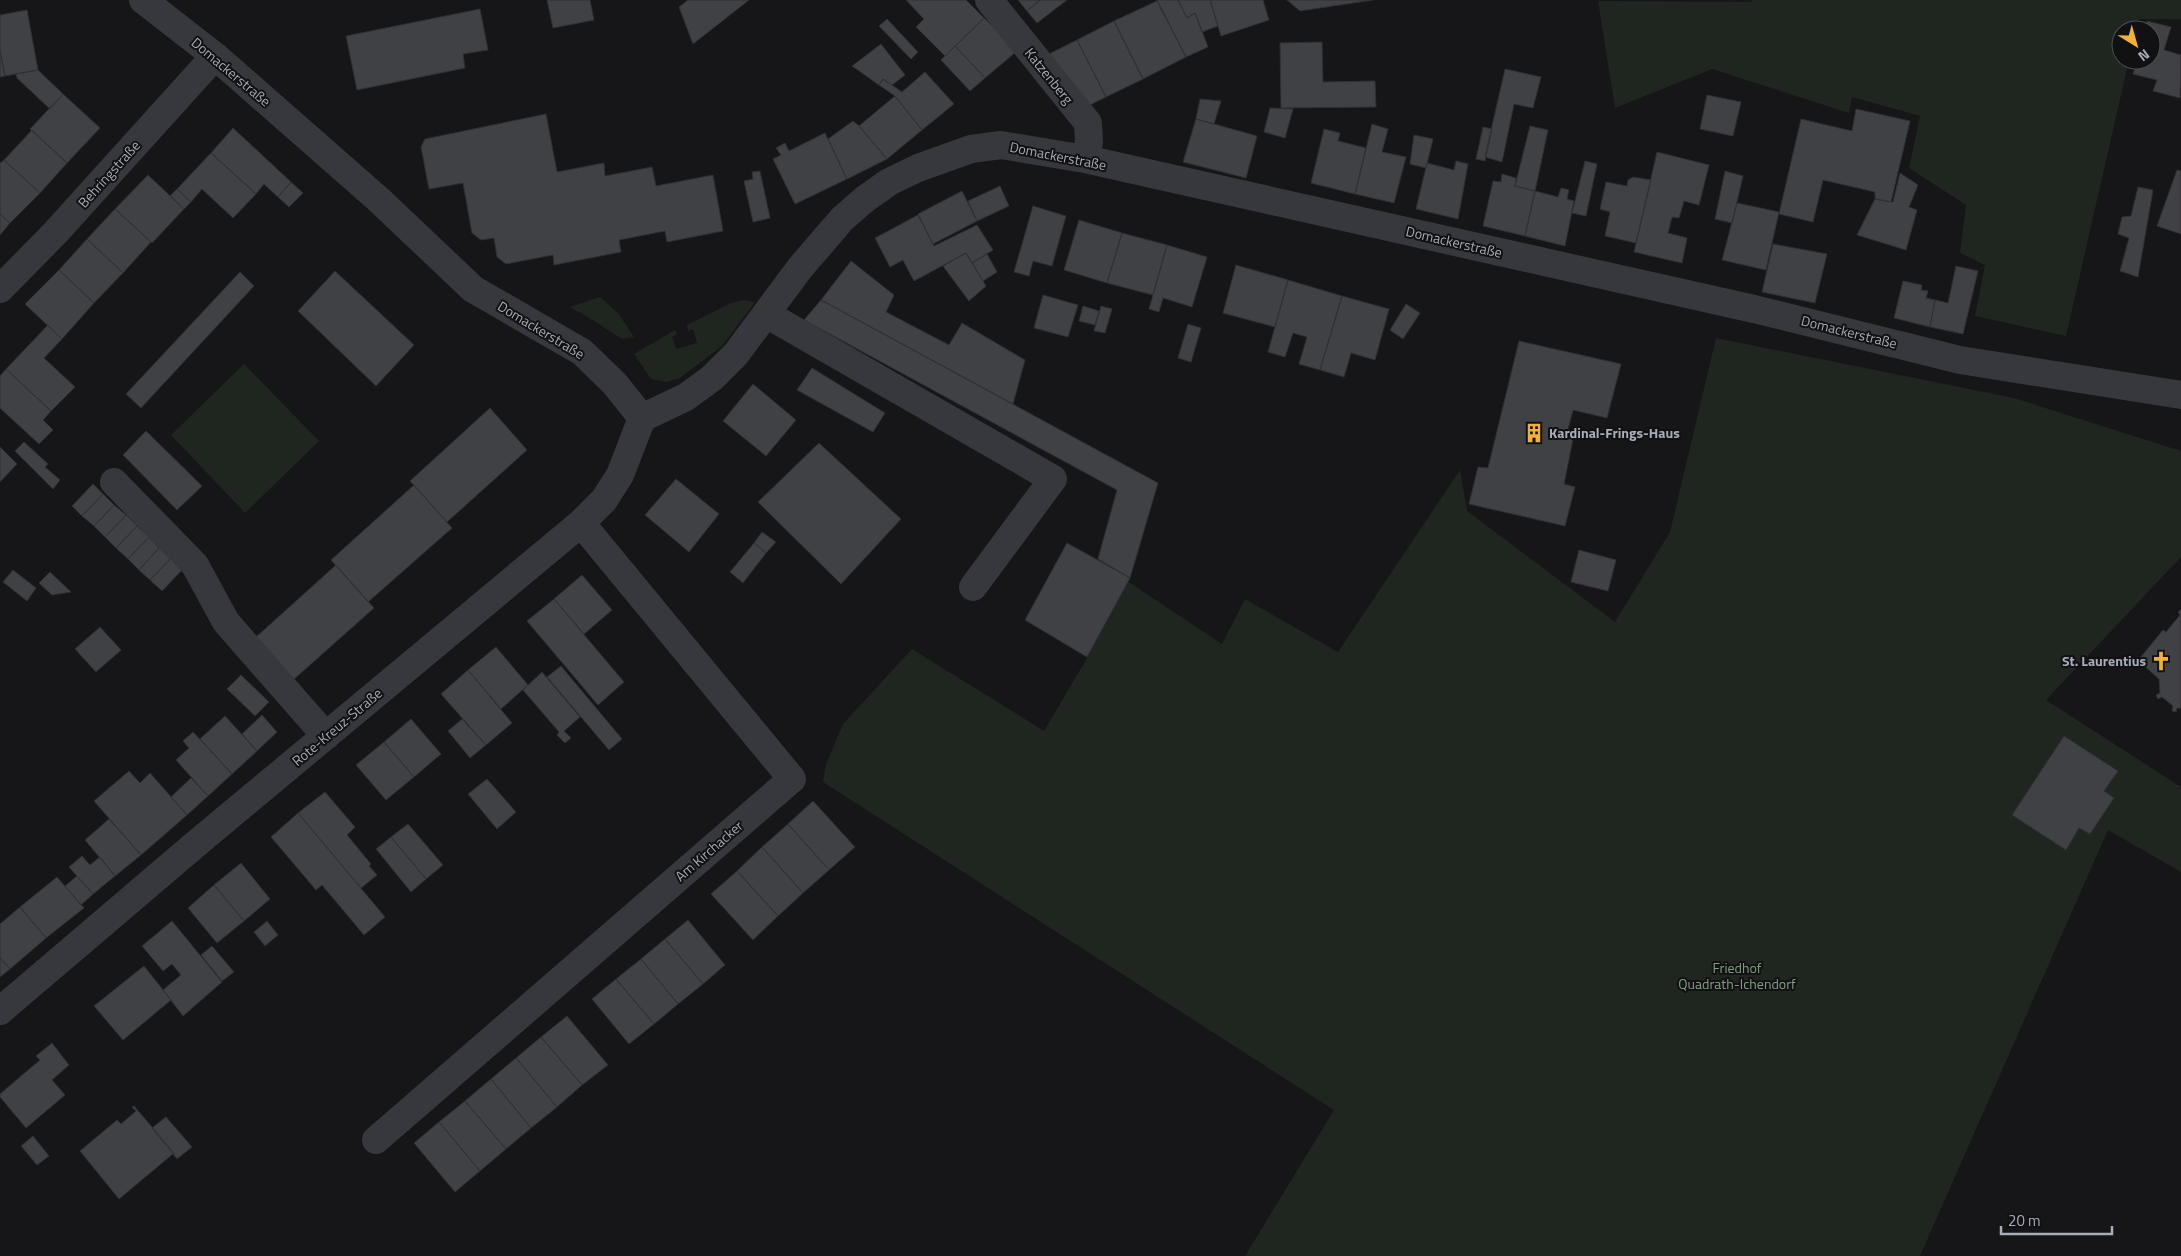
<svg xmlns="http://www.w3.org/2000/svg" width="2181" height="1256" font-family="'Titillium Web',sans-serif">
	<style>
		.green { fill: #1e261f }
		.building { fill: #404145; stroke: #303034 }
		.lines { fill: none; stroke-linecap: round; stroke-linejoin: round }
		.minor { stroke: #37383d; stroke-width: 28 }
		.labels { text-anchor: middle; stroke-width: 4; stroke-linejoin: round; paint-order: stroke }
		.street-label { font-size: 14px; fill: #a8adb8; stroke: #111113 }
		.poi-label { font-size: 14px; font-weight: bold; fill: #a8adb8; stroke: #111113; text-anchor: start }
		.park-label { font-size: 14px; fill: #7fa381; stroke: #111113 }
	</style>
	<rect width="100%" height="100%" fill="#161618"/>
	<path class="green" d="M1753,0H2181V19H2138L2135,30H2121V60H2129L2066,336L1975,316L1985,265L1960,253L1966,205L1909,168L1920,116L1852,97L1849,113L1712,69L1615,108L1598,1L1751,2Z
		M600,297L618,313L634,337L622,339L591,319L570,307Z
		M743,300L755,302L722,346L680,378L667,382L651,379L634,354L675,330L677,334L672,337L676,349L697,343L693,329L688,331L687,325L731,303Z
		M1716,338L2014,398L2181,451V557L2046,700L2181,787V872L2108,830L1920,1256H1245L1334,1110L823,782L826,764L843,724L912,649L1044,731L1087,658L1127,581L1222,644L1245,599L1338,652L1460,470L1467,511L1615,622L1670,532Z
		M244,364L319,441L245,513L171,435Z"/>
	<path class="building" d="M547,0H590L594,20L553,28Z
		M688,0H749L693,44L679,7Z
		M906,0H966L984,18L945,56L916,27L924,19Z
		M1018,0H1040L1027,11Z
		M1040,0H1067L1037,23L1027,11Z
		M1178,0H1210L1218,26L1202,32L1195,13L1187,18Z
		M1178,0L1187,18L1195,13L1208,47L1186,57L1157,0Z
		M1210,0H1263L1269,20L1221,36Z
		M1287,0H1373L1300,11Z
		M1157,1L1186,57L1143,79L1114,21Z
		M480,9L488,50L463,54L465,68L357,90L346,36Z
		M27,10L38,70L5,76L0,50V15Z
		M984,18L1017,51L985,78L955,46Z
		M887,19L918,52L911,59L879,26Z
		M1114,21L1143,79L1106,97L1077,40Z
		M2147,21L2171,27L2164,50L2181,55L2180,98L2153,91L2157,80L2133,74L2137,60H2151V30H2145Z
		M1077,40L1106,97L1086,107L1045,56Z
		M1322,42L1323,82L1375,81L1376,107L1281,108L1280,43Z
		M881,44L905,75L892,85L883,79L879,85L852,66Z
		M955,46L985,78L970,91L941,60Z
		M0,50L5,76L0,77Z
		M1505,69L1541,77L1533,108L1514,104L1502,162L1485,157Z
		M38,70L63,94L50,109L17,78L16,74Z
		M925,72L954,104L922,130L895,96L879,85L883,79L902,92Z
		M63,94L100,128L67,163L30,129Z
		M1707,95L1741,102L1733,136L1700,129Z
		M895,96L922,130L887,159L859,126Z
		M1200,99L1221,101L1214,124L1196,119Z
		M1270,108L1293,109L1285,138L1264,132Z
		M1856,109L1910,121L1891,202L1875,199V192L1823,180L1813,222L1779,214L1801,119L1852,131Z
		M546,114L557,172L604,163L605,176L652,167L656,186L713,175L723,231L667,242L665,231L619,240L621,252L554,265L553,255L506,264L497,257L494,238L481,240L472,233L463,183L429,189L421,147L425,139Z
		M1196,119L1257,136L1246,178L1183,162Z
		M853,121L859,126L887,159L847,179L828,139Z
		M1372,124L1388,129L1382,152L1406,157L1394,203L1355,194Z
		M1530,126L1548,130L1535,191L1515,186Z
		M1483,127L1492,129L1485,161L1476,159Z
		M233,128L291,182L278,197L264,184L256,194L211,153Z
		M1324,129L1340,133L1338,141L1366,148L1355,194L1311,183Z
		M32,130L67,163L40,193L4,160Z
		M825,133L847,179L795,204L773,159L781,155L776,148L785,143L789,151Z
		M1414,135L1433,139L1426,168L1410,164Z
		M1657,152L1709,165L1699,205L1684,201L1679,218L1672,217L1668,233L1687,238L1682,263L1634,252Z
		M211,153L256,194L233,218L202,189L191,202L177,189Z
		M4,160L40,193L10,223L0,214V163Z
		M1456,161L1468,164L1458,219L1416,209L1427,163L1454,170Z
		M1585,161L1597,164L1586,216L1572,213Z
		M2177,170L2181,171V234L2157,226Z
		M760,171L770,218L753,222L744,181L753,179L752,172Z
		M1725,171L1743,176L1732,223L1715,219Z
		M1900,173L1918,185L1909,207L1917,210L1906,250L1857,235L1875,199L1893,202Z
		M1502,174L1516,178L1515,186L1535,191L1525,236L1483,226L1493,181L1501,182Z
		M148,175L184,209L152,243L115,209Z
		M1633,177L1651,180L1636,243L1605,236L1610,212L1600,209L1606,182L1627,186L1628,180Z
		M291,182L303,193L289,207L278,197Z
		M1000,186L1009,206L977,221L968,201Z
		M2138,187L2153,190L2138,277L2120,271L2129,238L2118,234L2122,217L2131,216Z
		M1561,188L1569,190L1567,199L1574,201L1565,246L1525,236L1535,191L1558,197Z
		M177,189L191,202L184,209L170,196Z
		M962,191L977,221L933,244L918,214Z
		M1737,203L1779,212L1766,270L1722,260Z
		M1033,206L1066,216L1052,266L1033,261L1029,276L1014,272Z
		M115,209L151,242L123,273L87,239Z
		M0,214L10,223L0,235Z
		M918,215L934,246L977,225L993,250L972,263L966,253L914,281L903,260L890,267L875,238Z
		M1079,220L1122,233L1107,283L1064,270Z
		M1122,233L1167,245L1153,295L1107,283Z
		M87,239L123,273L94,303L59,270Z
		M1773,244L1827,254L1815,303L1762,292Z
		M1167,245L1207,257L1192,307L1163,298L1159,312L1149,309Z
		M966,253L986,286L969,301L943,266Z
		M987,254L997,272L983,281L972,263Z
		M851,261L894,295L886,312L949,345L962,323L1025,360L1013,404L821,300Z
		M1236,265L1288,280L1275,327L1223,313Z
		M1956,266L1978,271L1963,334L1930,327L1935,300L1948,303Z
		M59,270L94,303L62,339L25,304Z
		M335,271L414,345L376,386L298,311Z
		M240,272L254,286L141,408L126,394Z
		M1288,280L1342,296L1320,370L1299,364L1307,337L1293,333L1285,357L1268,352Z
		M1903,281L1922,285L1921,290L1928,291L1926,298L1935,300L1930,327L1894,318Z
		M1043,295L1078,305L1068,337L1034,328Z
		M1342,296L1389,309L1375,360L1351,353L1344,377L1320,370Z
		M821,300L1158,483L1130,578L1098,559L1117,490L804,320Z
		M1406,304L1420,313L1403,339L1390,330Z
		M1083,306L1099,311L1095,325L1079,321Z
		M1101,306L1112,309L1105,333L1094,331Z
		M1188,324L1201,328L1191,362L1178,358Z
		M48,325L62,339L44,358L75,387L51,411L6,369Z
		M1519,341L1621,364L1607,418L1573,410L1567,433L1574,434L1564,484L1575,487L1565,526L1469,504L1478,467L1488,468Z
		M812,368L885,413L873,432L797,390Z
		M6,369L51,411L43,420L53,430L39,444L0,408V376Z
		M753,384L796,420L766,456L723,421Z
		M490,408L527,450L447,522L410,481Z
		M146,431L202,486L177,510L123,455Z
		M24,442L48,464L45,467L60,480L53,489L15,451Z
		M819,443L901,519L841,584L758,502Z
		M0,447L17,464L0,482Z
		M676,479L719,514L689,552L645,515Z
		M93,484L103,494L82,516L72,506Z
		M414,485L452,528L368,602L331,560Z
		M103,494L114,505L94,526L82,516Z
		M114,505L126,515L105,537L94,526Z
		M126,515L137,526L116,548L105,537Z
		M137,526L149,537L128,559L116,548Z
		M762,532L776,542L766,553L754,543Z
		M149,537L159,548L139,570L128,559Z
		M754,543L766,553L743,583L730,572Z
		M1067,543L1130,578L1087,657L1025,620Z
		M159,548L171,558L150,580L139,570Z
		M1579,550L1616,560L1608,591L1571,582Z
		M171,558L183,569L162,591L150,580Z
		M336,565L374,608L293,680L255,638Z
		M13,570L36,588L27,601L3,582Z
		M50,572L71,592L52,595L39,583Z
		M582,575L612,610L584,634L554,599Z
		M554,599L624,682L598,705L527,621Z
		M2181,609V708H2177L2176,712L2172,711L2173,706L2162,697L2158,699L2156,695L2160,693L2159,679L2141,663L2140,658L2163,630L2166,632L2180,615L2178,612Z
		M100,627L121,650L96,672L75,649Z
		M496,647L528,685L501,709L468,670Z
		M561,666L622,739L609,750L547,677Z
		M468,670L512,723L486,745L441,694Z
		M542,672L580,717L564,731L571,738L565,743L557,735L559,732L523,690Z
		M241,675L269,702L255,716L227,689Z
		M262,715L277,732L257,751L242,734Z
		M225,716L257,751L232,774L200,739Z
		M411,719L441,754L414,777L384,742Z
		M462,719L486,745L470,758L448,731Z
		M193,732L232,774L208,796L176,760L189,748L183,741Z
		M2064,736L2118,771L2104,791L2114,798L2090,834L2079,828L2066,850L2012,815Z
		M384,742L414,777L386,800L356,765Z
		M129,771L140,783L150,773L187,815L141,855L94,801Z
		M191,778L208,796L187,815L171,797Z
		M487,779L516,812L497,829L468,794Z
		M325,792L355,827L347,835L371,864L369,866L377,875L361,888L298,813Z
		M813,801L855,847L829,870L788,824Z
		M298,813L385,917L364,935L322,885L316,890L271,837Z
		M109,819L141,855L115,876L85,840Z
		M408,824L443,865L426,879L391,837Z
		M788,824L829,870L803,893L762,847Z
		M391,837L426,879L411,892L376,849Z
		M762,847L803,893L778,916L737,871Z
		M82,856L90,865L100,857L115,876L93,894L69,867Z
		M241,863L270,899L244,921L214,885Z
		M737,871L778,916L753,940L711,894Z
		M77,876L93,894L81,905L65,886Z
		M57,877L84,908L46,938L20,907Z
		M214,885L244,921L217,943L188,908Z
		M20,907L46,938L10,969L0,958V924Z
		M688,920L725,965L703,984L665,939Z
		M172,921L222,982L183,1016L163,990L181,975L172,964L163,971L142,946Z
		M267,921L278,935L265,946L254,932Z
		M665,939L703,984L678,1004L641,959Z
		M212,946L234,972L222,981L201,955Z
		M0,958L10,969L0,977Z
		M641,959L678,1004L654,1024L616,979Z
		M144,966L171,1000L123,1040L94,1006Z
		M616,979L654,1024L629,1044L592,999Z
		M567,1016L608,1065L582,1085L541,1037Z
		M541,1037L582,1085L557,1107L516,1058Z
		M52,1043L69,1065L52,1080L65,1095L26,1128L0,1097V1094L40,1060L36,1056Z
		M516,1058L557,1107L531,1128L491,1079Z
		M491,1079L531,1128L506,1149L465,1101Z
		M465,1101L506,1149L480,1171L439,1122Z
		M134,1106L174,1153L119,1199L80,1151L117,1120L121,1124L136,1111L132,1107Z
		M166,1117L192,1147L177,1159L152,1128Z
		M439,1122L480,1171L455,1192L414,1143Z
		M33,1136L49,1156L37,1165L21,1146Z"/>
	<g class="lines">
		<path class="minor" d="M143,0L215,56L378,199L473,289L582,352L615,384L642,418L686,397L712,378L736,354L800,268L842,219L865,199L889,182L918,168L971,149L1001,145L1085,159L1754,309L1960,360L2181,395
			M989,0L1088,123L1089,142L1085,159
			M0,289L56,232L215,56
			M766,314L1053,479L973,587
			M114,482L195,565L226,622L326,736
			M0,1011L197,843L581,523L604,500L620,475L642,418
			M376,1140L792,779L581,523"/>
	</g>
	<defs>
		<symbol id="building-bare" viewBox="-9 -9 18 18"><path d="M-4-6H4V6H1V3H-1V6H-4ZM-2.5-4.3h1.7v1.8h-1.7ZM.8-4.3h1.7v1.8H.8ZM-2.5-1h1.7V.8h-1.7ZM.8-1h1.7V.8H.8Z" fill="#f2b134" stroke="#111113" stroke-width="2.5" paint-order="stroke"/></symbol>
		<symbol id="church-bare" viewBox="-9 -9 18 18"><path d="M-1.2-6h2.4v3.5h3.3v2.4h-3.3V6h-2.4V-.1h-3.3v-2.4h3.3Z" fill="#f2b134" stroke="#111113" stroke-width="2.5" paint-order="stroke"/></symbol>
	</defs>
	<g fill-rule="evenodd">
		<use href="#building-bare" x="1520" y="419" width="28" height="28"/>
		<use href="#church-bare" x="2147" y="647" width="28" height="28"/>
	</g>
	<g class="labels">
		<g class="street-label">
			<text transform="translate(231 72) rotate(40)" y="5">Domackerstraße</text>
			<text transform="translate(1049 76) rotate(51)" y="5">Katzenberg</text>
			<text transform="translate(1058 156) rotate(11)" y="5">Domackerstraße</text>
			<text transform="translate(109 174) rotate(-48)" y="5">Behringstraße</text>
			<text transform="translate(1454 242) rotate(13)" y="5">Domackerstraße</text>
			<text transform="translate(541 330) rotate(31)" y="5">Domackerstraße</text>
			<text transform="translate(1849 332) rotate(14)" y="5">Domackerstraße</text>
			<text transform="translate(337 727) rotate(-40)" y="5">Rote-Kreuz-Straße</text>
			<text transform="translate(709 851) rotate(-41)" y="5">Am Kirchacker</text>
		</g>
		<g class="poi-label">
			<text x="1549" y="438">Kardinal-Frings-Haus</text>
			<text x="2146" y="666" text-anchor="end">St. Laurentius</text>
		</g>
		<g class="park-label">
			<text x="1737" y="973">Friedhof<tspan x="1737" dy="16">Quadrath-Ichendorf</tspan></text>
		</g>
	</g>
	<g transform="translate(2136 45) rotate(143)"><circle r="24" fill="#111113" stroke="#4d4f55"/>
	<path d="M0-4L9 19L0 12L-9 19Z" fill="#f2b134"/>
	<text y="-8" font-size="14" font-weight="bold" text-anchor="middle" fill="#a8adb8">N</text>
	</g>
	<path d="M2001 1226v8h111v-8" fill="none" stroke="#a8adb8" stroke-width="2.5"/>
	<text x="2008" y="1226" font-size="15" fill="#a8adb8" stroke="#111113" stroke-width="4" paint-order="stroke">20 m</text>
</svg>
